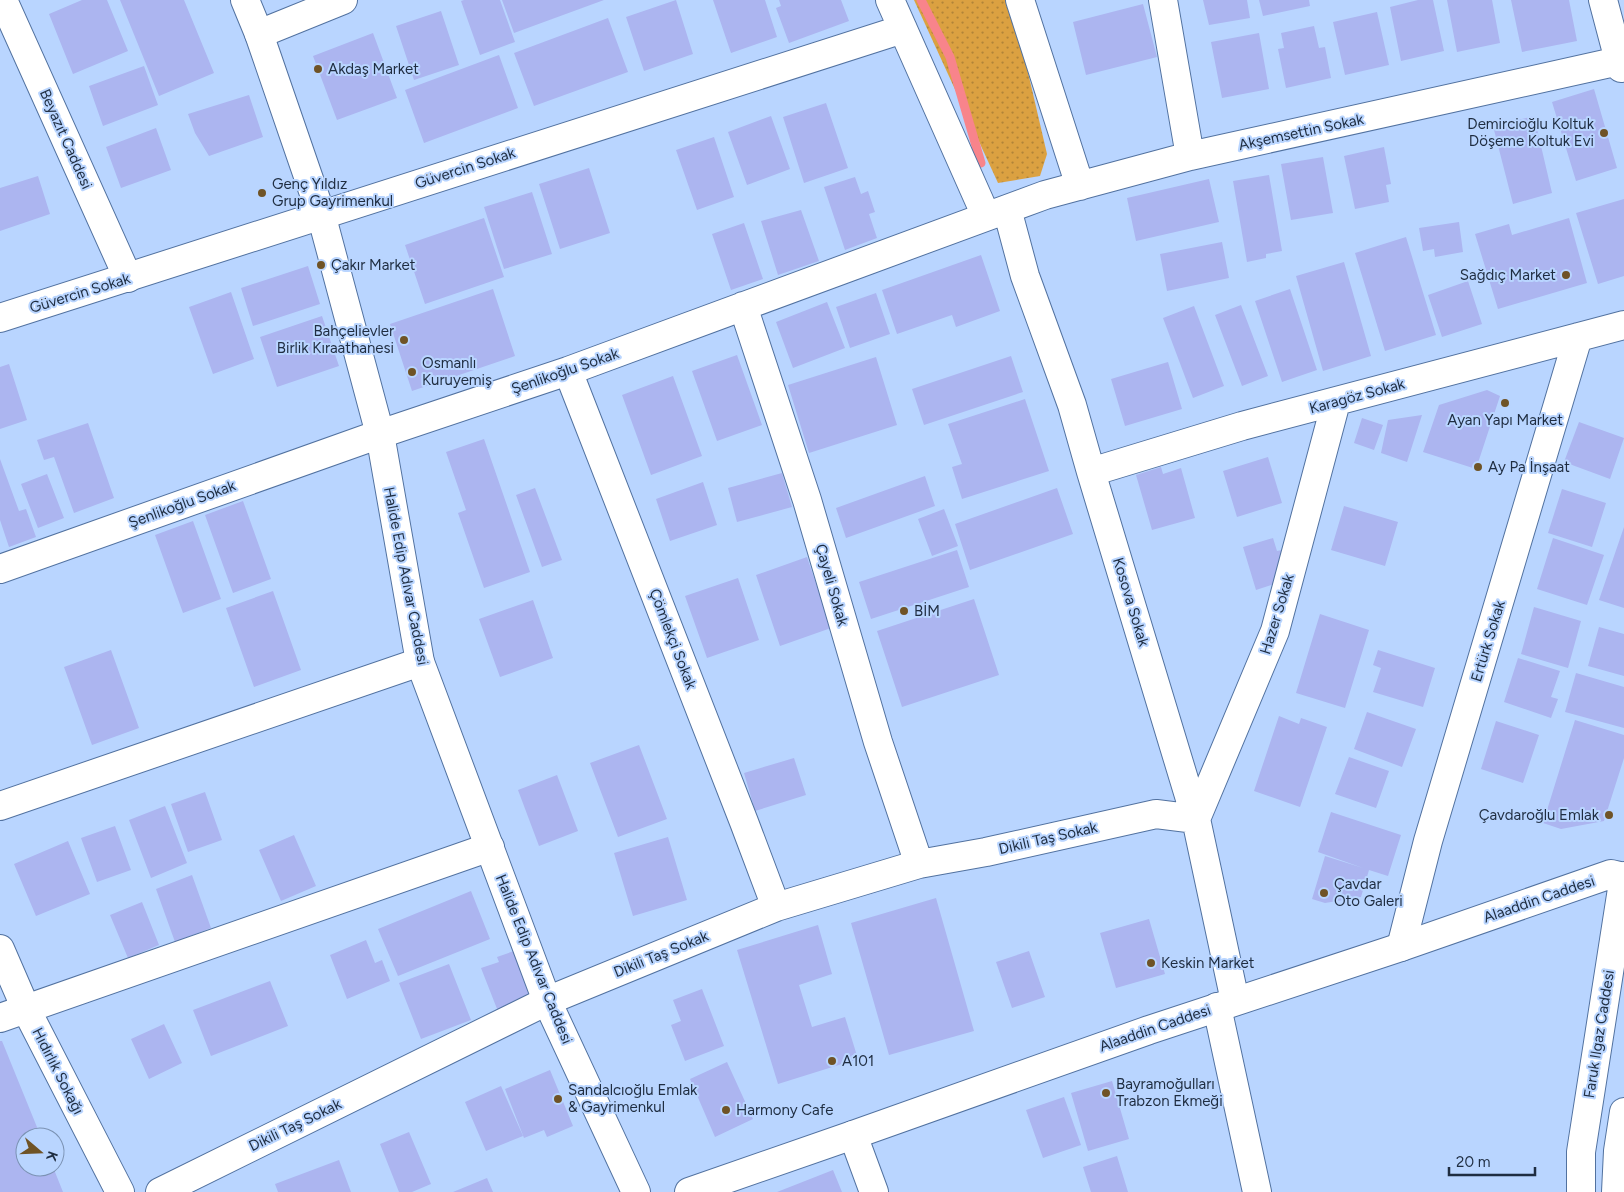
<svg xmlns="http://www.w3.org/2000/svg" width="1624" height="1192" font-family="Figtree,sans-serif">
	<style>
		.grass { fill: url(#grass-dots) }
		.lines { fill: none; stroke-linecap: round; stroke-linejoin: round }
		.stream { stroke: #f8848b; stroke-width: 9 }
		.building { fill: #acb5f0 }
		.street-casing { stroke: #5272a0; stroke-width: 30 }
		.secondary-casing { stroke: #5272a0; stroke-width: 30 }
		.street { stroke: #fff; stroke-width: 28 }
		.secondary { stroke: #fff; stroke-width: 28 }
		.poi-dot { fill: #6f5326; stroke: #b9d5ff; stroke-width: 2 }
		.labels { text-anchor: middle; stroke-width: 4; stroke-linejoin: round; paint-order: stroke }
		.poi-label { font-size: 15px; fill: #1f2d41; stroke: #b9d5ff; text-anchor: start }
		.street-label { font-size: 15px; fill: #1f2d41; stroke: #b9d5ff }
	</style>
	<defs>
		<pattern id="grass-dots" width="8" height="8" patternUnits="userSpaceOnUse" patternTransform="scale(1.25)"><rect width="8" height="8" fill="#dba141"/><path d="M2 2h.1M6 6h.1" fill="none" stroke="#b18438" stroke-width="1.8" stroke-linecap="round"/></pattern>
	</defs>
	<rect width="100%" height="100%" fill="#b9d5ff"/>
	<path class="grass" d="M914,0H1009L1013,8L1047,154L1040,176L998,183Z"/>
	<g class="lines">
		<path class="stream" d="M921,0L950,57L981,163"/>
	</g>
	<path class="building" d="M82,0H107L128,51L73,74L49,14Z
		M120,0H184L214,73L159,96Z
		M464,0H500L515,42L480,55L461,1Z
		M502,0H604L514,33Z
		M676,0L693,54L644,71L626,17Z
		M713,0H765L777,37L731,53Z
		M779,0H841L849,21L789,43L776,8L781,6Z
		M1203,0H1247L1250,18L1209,25Z
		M1259,0H1309L1310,6L1263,16Z
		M1418,0H1433L1444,51L1401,61L1390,7Z
		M1447,0H1492L1500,43L1457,52Z
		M1511,0H1569L1577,41L1522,52Z
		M1143,4L1157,57L1086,75L1073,22Z
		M441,11L459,65L414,80L396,26Z
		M1377,12L1389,65L1345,75L1333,22Z
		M608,18L628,72L534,106L514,53Z
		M1314,26L1319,48L1325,47L1331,78L1286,88L1278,49L1284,48L1281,33Z
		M373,33L397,98L337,120L313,56Z
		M1259,33L1269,89L1222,98L1211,42Z
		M499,55L518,108L424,143L405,90Z
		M144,66L158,105L103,126L89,86Z
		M1594,89L1617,168L1576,181L1552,102Z
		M249,95L263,137L209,156L195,133L188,114Z
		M826,103L848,168L804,183L783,117Z
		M771,116L790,169L747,185L728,132Z
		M1534,116L1552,193L1513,204L1493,126Z
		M156,128L171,170L121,188L106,147Z
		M714,137L734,197L697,210L676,150Z
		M1384,147L1391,184L1386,185L1389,202L1355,209L1344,156Z
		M1323,157L1333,213L1291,220L1281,164Z
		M589,168L610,233L560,249L539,184Z
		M1269,175L1282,251L1266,254V258L1247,262L1233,181Z
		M38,176L50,214L0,231V188Z
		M855,177L861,194L868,191L875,212L869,214L877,238L845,250L824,187Z
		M1209,179L1219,222L1136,241L1127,198Z
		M532,192L552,254L504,269L484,207Z
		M1624,199V276L1598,284L1576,213Z
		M801,210L819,261L778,275L761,221Z
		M484,218L504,277L425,304L405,245Z
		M1569,218L1587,283L1498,309L1475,234L1509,224L1512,235Z
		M1459,222L1463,252L1435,257L1434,249L1423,251L1419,228Z
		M744,223L763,279L731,290L712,234Z
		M1406,237L1436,335L1385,351L1355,253Z
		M1222,242L1229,278L1167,291L1160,254Z
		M981,255L1000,311L956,327L952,315L897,334L882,290Z
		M1344,262L1371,356L1323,371L1296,276Z
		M308,266L320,304L253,326L241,288Z
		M1468,281L1482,324L1442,337L1428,295Z
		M493,289L515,356L412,391L390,324Z
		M1290,289L1317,370L1282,382L1255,301Z
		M231,292L254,359L213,374L189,307Z
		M876,293L890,334L850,348L836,307Z
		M827,302L845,348L793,368L776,322Z
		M1241,305L1268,376L1242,386L1215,315Z
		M1194,306L1224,386L1193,398L1163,318Z
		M322,316L339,366L277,387L260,337Z
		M737,355L762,425L717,441L692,371Z
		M1011,356L1023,392L924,425L912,389Z
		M876,357L897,425L809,453L788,385Z
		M1168,362L1182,409L1125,426L1111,379Z
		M9,364L27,420L0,429V367Z
		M673,376L702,456L651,475L622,395Z
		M1487,390L1500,396L1476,469L1423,452L1439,405Z
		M1025,399L1049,471L962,499L952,467L962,464L948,424Z
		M1422,415L1407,462L1381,453L1388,420Z
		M1362,418L1383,425L1374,450L1354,443Z
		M1579,422L1624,438L1610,479L1564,462Z
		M88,423L114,498L74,513L54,457L44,460L37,440Z
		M484,439L530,572L484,588L458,513L466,510L446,452Z
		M1268,457L1282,503L1237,517L1223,471Z
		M0,459L19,511L26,509L36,537L9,547L0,520Z
		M1161,467L1163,474L1181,468L1195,518L1152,530L1136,475Z
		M782,473L792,507L737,522L728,488Z
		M47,474L64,518L38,528L21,484Z
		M925,476L935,506L846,538L836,508Z
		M703,482L717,525L670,541L656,499Z
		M535,488L562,560L542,567L516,495Z
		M1057,488L1073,534L970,570L955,524Z
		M1562,489L1606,503L1592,547L1548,533Z
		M243,501L271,579L233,593L205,515Z
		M1344,506L1398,522L1385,566L1331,550Z
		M944,509L958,546L932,556L918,519Z
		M193,521L221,599L183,613L155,535Z
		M1624,527V608L1599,600Z
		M1273,538L1277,551L1282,550L1287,567L1283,581L1256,590L1243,547Z
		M1553,538L1604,555L1587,605L1537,589Z
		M957,550L969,587L871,619L859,582Z
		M807,557L831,628L780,646L756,575Z
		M738,578L759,640L707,658L685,596Z
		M273,591L301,670L254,687L226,608Z
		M974,599L999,675L902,707L877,631Z
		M533,600L553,658L500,677L479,619Z
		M1534,607L1581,621L1568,668L1521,654Z
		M1320,614L1369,630L1345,708L1296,693Z
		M1599,627L1624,634V676L1588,666Z
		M111,650L139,728L92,745L64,667Z
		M1378,650L1435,668L1423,707L1373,692L1381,668L1373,665Z
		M1518,658L1560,671L1551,697L1558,699L1551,718L1504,702Z
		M1576,673L1624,687V728L1565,712Z
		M1367,712L1416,729L1402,767L1354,749Z
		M1279,716L1299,724L1301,718L1327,727L1300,807L1254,791Z
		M1575,720L1624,735V758L1604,821L1561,829L1543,823Z
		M1496,721L1539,735L1523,783L1481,769Z
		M639,745L667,819L618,837L590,763Z
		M1349,757L1389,771L1376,808L1335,794Z
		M794,758L806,795L755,811L744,773Z
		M557,775L578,831L539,846L518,790Z
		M205,792L222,840L188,852L171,804Z
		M165,806L187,863L151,878L129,820Z
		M1331,812L1401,835L1388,876L1369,870L1361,897L1325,903L1312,899L1325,856L1363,868L1318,852Z
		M115,826L131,870L97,882L81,838Z
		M294,835L316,886L281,901L259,850Z
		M668,837L687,900L633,916L614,853Z
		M68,841L90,894L36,916L14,864Z
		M192,875L211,928L175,942L156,889Z
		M471,891L490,939L398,976L378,929Z
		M936,898L974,1031L889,1055L851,923Z
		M142,902L159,945L128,958L110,915Z
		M1149,919L1165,974L1116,988L1100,933Z
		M818,925L832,974L799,985L812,1027L845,1017L858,1059L778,1084L737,950Z
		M366,940L375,963L382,960L390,981L347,999L330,955Z
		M514,951L535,1006L501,1019L481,968L499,962L497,957Z
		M1029,951L1045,997L1012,1008L996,962Z
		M449,964L471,1020L421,1039L399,983Z
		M270,981L288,1026L211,1056L193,1010Z
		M702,989L724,1046L685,1061L671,1025L681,1021L673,1000Z
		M164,1024L182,1063L149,1079L131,1039Z
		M0,1041H2L41,1137H25V1167H53L63,1192H0Z
		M727,1062L753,1119L715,1137L690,1079Z
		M550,1070L573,1126L547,1137L544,1130L524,1138L505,1089Z
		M1112,1081L1129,1139L1088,1151L1071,1093Z
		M501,1086L523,1136L486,1151L465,1102Z
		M1064,1097L1081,1145L1043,1158L1026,1110Z
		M409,1132L431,1184L412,1192H399L380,1144Z
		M1117,1156L1128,1192H1091L1083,1167Z
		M339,1160L351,1192H278L275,1184Z
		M833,1170L842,1192H777Z
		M487,1178L493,1192H453Z"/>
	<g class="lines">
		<defs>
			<path id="street" d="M890,0L986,216
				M1020,0L1080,186
				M1163,0L1190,156
				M1603,0L1621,68
				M259,34L343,0
				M1007,209L1025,276L1072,405L1091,472L1196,819L1235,1001
				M743,306L807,500L878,742L919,864
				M0,318L903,29
				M568,371L744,822L776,907
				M1091,472L1242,426L1624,325
				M0,569L380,434L568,371L1045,195L1190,156L1619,61L1624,48
				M0,806L420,662
				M1401,947L1428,841L1578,337
				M0,949L26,1009L120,1192
				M1217,1007L1257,1192
				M0,1018L490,847
				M853,1135L874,1192
				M160,1192L547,1001L776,907L919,864L986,852L1156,814L1196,819L1275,631L1336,402"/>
			<path id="secondary" d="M3,0L128,278
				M245,0L259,34L321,214L380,434L420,662L547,1001L636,1192
				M689,1192L853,1135L1149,1030L1401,947L1611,874L1624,877
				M1581,1192V1152L1624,876
				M1616,1192L1618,1151L1624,1112"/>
		</defs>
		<use href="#street" class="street-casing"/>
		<use href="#secondary" class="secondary-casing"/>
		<use href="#street" class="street"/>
		<use href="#secondary" class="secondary"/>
	</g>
	<g class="poi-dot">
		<circle cx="318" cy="69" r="5"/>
		<circle cx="1604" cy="133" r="5"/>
		<circle cx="262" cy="193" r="5"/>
		<circle cx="321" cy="265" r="5"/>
		<circle cx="1566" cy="275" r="5"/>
		<circle cx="404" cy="340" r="5"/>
		<circle cx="412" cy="372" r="5"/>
		<circle cx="1505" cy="403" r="5"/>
		<circle cx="1478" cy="467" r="5"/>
		<circle cx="904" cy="611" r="5"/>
		<circle cx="1609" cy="815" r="5"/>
		<circle cx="1324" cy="893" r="5"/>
		<circle cx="1151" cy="963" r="5"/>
		<circle cx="832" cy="1061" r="5"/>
		<circle cx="1106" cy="1093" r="5"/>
		<circle cx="558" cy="1099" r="5"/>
		<circle cx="726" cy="1110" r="5"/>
	</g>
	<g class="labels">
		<g class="poi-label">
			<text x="328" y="74">Akdaş Market</text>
			<text x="1594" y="129" text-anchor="end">Demircioğlu Koltuk<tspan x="1594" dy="17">Döşeme Koltuk Evi</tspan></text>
			<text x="272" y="189">Genç Yıldız<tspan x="272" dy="17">Grup Gayrimenkul</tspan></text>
			<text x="331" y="270">Çakır Market</text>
			<text x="1556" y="280" text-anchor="end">Sağdıç Market</text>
			<text x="394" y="336" text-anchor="end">Bahçelievler<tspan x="394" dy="17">Birlik Kıraathanesi</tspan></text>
			<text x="422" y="368">Osmanlı<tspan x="422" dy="17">Kuruyemiş</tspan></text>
			<text x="1505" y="425" text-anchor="middle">Ayan Yapı Market</text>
			<text x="1488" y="472">Ay Pa İnşaat</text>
			<text x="914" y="616">BİM</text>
			<text x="1599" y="820" text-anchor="end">Çavdaroğlu Emlak</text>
			<text x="1334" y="889">Çavdar<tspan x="1334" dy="17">Oto Galeri</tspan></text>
			<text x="1161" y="968">Keskin Market</text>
			<text x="842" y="1066">A101</text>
			<text x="1116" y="1089">Bayramoğulları<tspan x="1116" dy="17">Trabzon Ekmeği</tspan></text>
			<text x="568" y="1095">Sandalcıoğlu Emlak<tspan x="568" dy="17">&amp; Gayrimenkul</tspan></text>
			<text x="736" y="1115">Harmony Cafe</text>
		</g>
		<g class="street-label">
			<text transform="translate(1301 132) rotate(-12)" y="5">Akşemsettin Sokak</text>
			<text transform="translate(66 139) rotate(66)" y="5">Beyazıt Caddesi</text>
			<text transform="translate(465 168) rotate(-18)" y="5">Güvercin Sokak</text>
			<text transform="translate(80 293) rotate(-17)" y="5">Güvercin Sokak</text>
			<text transform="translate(565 371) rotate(-19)" y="5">Şenlikoğlu Sokak</text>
			<text transform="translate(1357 396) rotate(-15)" y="5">Karagöz Sokak</text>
			<text transform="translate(182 504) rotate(-20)" y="5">Şenlikoğlu Sokak</text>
			<text transform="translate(406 576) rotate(79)" y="5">Halide Edip Adıvar Caddesi</text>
			<text transform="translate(832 585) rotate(74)" y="5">Çayeli Sokak</text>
			<text transform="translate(1131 602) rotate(73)" y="5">Kosova Sokak</text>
			<text transform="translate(1277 614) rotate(-73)" y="5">Hazer Sokak</text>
			<text transform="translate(673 639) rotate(69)" y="5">Çömlekçi Sokak</text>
			<text transform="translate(1488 641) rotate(-73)" y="5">Ertürk Sokak</text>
			<text transform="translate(1048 838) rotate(-13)" y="5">Dikili Taş Sokak</text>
			<text transform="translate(1539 899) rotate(-19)" y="5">Alaaddin Caddesi</text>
			<text transform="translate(661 954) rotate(-22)" y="5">Dikili Taş Sokak</text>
			<text transform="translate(534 959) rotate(68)" y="5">Halide Edip Adıvar Caddesi</text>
			<text transform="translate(1155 1028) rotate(-19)" y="5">Alaaddin Caddesi</text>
			<text transform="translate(1599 1034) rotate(-81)" y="5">Faruk Ilgaz Caddesi</text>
			<text transform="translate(58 1071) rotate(63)" y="5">Hıdırlık Sokağı</text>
			<text transform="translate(295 1125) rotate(-26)" y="5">Dikili Taş Sokak</text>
		</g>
	</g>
	<g transform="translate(40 1152) rotate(109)"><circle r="24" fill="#b9d5ff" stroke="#7b92b3"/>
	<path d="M0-4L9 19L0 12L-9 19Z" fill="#6f5326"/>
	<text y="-8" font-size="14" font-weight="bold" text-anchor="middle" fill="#1f2d41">K</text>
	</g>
	<path d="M1449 1167v8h86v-8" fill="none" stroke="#1f2d41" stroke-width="2.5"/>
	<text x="1456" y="1167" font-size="15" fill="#1f2d41" stroke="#b9d5ff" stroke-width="4" paint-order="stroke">20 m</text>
</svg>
